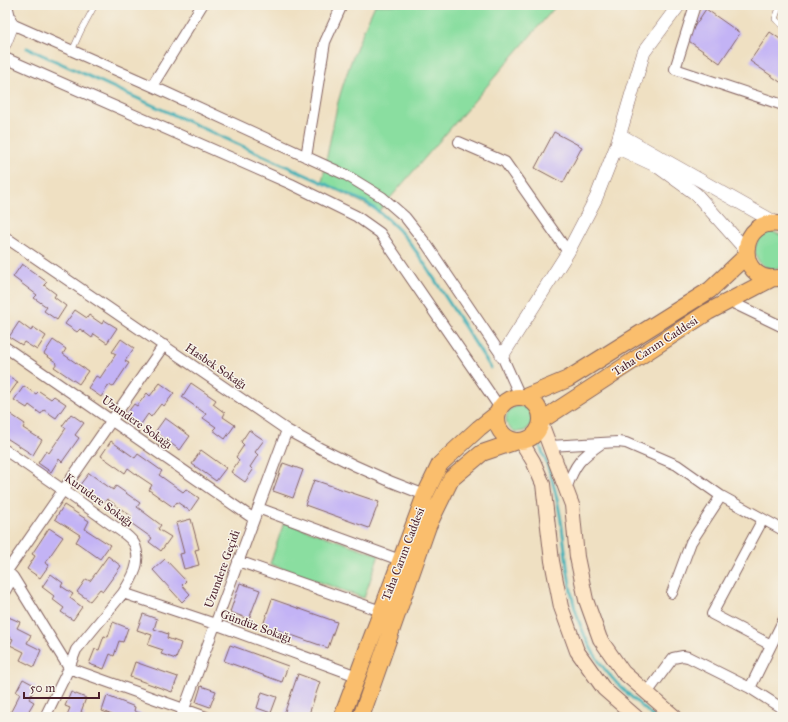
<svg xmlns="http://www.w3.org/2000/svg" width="788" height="722" font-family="'IM FELL Great Primer',serif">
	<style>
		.green { fill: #8adea0; stroke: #6a7e66 }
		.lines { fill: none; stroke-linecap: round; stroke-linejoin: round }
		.stream { stroke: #3fb0b7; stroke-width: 3 }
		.building { fill: #c3b3f5 }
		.service-casing { stroke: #846360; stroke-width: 6 }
		.minor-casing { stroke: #846360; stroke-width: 12 }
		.tertiary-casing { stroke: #846360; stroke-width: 14 }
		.secondary-casing { stroke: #846360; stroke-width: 16 }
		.primary-casing { stroke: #846360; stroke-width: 18 }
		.service { stroke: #fff; stroke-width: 5 }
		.minor { stroke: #fff; stroke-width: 10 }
		.tertiary { stroke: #fff; stroke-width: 13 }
		.secondary { stroke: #fde5c5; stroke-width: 14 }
		.primary { stroke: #fabe6d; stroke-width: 16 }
		.labels { text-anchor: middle; stroke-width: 3; stroke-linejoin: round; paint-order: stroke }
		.street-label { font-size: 12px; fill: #4a1f2b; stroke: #f7f3e8 }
	</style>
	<rect width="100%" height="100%" fill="#f7f3e8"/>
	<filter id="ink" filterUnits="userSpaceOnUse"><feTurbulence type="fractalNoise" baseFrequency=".025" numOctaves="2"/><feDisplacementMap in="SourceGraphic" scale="8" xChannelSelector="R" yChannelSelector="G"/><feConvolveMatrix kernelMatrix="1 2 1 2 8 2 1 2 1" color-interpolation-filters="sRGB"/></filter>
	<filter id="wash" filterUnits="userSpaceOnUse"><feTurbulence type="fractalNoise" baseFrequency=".012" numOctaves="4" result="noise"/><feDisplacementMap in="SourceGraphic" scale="16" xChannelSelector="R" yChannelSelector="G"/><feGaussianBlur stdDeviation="0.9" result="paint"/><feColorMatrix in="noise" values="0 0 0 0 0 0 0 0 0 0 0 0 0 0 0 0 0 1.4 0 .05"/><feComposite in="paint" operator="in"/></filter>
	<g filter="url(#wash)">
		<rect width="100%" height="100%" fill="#efe0c2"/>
		<path class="green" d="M375,5H557L379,211L322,183C327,156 332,129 338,102C347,69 360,37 375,5Z
			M772,232L783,236V266C756,279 742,238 772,232Z
			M506 419a13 13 0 1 1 26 0a13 13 0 1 1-26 0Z
			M284,522L379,555L364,598L270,564Z"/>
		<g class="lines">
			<path class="stream" d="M27,48L365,202C403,226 420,256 443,293C459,318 475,343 491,368
				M540,446C548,465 554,484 558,504C570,562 564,611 600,663C615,684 635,700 654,717"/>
		</g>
		<g id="blocks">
			<path class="building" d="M706,9L740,33L720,63L686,39Z
				M770,32L783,41V84L750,61Z
				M554,132L582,147L563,183L535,168Z
				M22,264L47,282L44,285L56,294L54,297L66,306L57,320L44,311L47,307L34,298L37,295L13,277Z
				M75,310L87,318L89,315L102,324L104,320L117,328L107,343L94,334L92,338L80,329L77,332L65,324Z
				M19,322L31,331L33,327L46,336L37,350L24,342L22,345L9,337Z
				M121,339L134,348L125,361L129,363L113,387L109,385L101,397L88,388L96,376L100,378L116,354L112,352Z
				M53,340L66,349L63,354L88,371L79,384L54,367L57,363L44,354Z
				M5,368L8,370L5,374L18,382L8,396L5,393Z
				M160,383L174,393L164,406L161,404L151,417L148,414L139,427L124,417L134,404L137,406L147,393L150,396Z
				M191,383L216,400L213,404L225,413L223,417L235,425L225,439L213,430L216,427L203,418L206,414L182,397Z
				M24,386L36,394L39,391L51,399L54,396L66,404L56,418L44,410L41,414L29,405L27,408L14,400Z
				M6,411L25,424L23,428L42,440L33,455L5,437Z
				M71,414L84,423L75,435L79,438L62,462L59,459L51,472L38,463L46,451L49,453L66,428L62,426Z
				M165,418L190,436L180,450L155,432Z
				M249,430L264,440L255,452L258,455L250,467L253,470L245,482L231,472L239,460L236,457L244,445L241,442Z
				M111,441L135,458L138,454L162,471L159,475L183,492L186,489L199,498L190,511L177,502L173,507L149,490L152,485L140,477L128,468L125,473L101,456Z
				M201,450L226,468L216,481L192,464Z
				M283,463L303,470L293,498L273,491Z
				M89,473L113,490L116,486L140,503L137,507L161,525L158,529L171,537L161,551L149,542L152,538L128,521L131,516L107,499L103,503L79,486Z
				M314,480L379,502L369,528L305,505Z
				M64,505L89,521L85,529L110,545L100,559L76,542L80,535L55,519Z
				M191,519L199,549L195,550L199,565L184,569L180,554L184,553L176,523Z
				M49,528L63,537L45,563L49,565L40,578L27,569L35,556L32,554Z
				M108,556L121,566L103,591L100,589L90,601L77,592L86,579L90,581Z
				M165,559L186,581L182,585L190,594L182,602L153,570Z
				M51,574L63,583L61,586L73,594L70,598L82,607L73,620L61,612L64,608L52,599L54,596L42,587Z
				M240,583L260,590L249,619L230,612Z
				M272,599L337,622L328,648L263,625Z
				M143,614L157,619L154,629L168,634L167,638L181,643L176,659L161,654L163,650L148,645L152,635L137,630Z
				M6,616L20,622L17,628L31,635L27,643L41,650L34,667L20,660L24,652L10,645L13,639L5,635V619Z
				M113,622L128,628L123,642L119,641L114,656L110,654L104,669L89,664L95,649L99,650L104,636L108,637Z
				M230,645L288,666L282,682L224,661Z
				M135,662L178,677L172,692L130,677Z
				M298,674L320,682L308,717H283Z
				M23,679L36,686L29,699L34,702L25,717H8L20,694L16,692Z
				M201,686L216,691L210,707L196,702Z
				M71,692L86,698L81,712L85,714L84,717H66L70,708L65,706Z
				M262,692L277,697L271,713L257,708Z
				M107,696L135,707L134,711L151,717H117L102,711Z"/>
		</g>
	</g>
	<g filter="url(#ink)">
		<use href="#blocks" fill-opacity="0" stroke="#846360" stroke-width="1"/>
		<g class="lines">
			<defs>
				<path id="service" d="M780,5L775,19L783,26
					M72,51L81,31L95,5"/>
				<path id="minor" d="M7,5L12,25
					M695,5L675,69L783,105
					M5,21L152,86L346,175L382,197L405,217L427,245L502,356L520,396
					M5,58L291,184L356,216L380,233L500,408
					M152,86L202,5
					M459,142L505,162L568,252
					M306,157L325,42L342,5
					M5,237L287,430C332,456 376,477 425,495
					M729,301L783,327
					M5,347L254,519
					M550,446L618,442L626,443L677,465L721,496L783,530
					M5,450C39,473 72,496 105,520C113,526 131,536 135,545C142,563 132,579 123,593L76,650L69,668L45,717
					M566,489C575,464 580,458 602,443
					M258,508L400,560
					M763,519L712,614L771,645
					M238,561L381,611
					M5,569L13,577L69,668
					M7,571L164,345
					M5,591L13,577
					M123,593L215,624L357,676
					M672,593L691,542L721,496
					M69,668L206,717
					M750,688L783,621
					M647,693L673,658L683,656L688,657L750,688L783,709
					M181,717L287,430"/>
				<path id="tertiary" d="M5,43L12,25
					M620,135L778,224
					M616,147L657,166L696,194L746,250
					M502,356L568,252L596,198L616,147L644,52L679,5"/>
				<path id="secondary" d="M541,423L572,505L577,557L586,600L600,639L623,672L675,717
					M521,441L533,461L543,484L552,561L561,607L577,651L604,689L636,717"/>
				<path id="primary" d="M778,278C733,283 738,213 783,225
					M497 419a22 22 0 1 1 44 0a22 22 0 1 1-44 0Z
					M525,397L568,379L710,290L747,255
					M542,420L708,312L773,278
					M342,717L425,495L440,464L479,428L498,413
					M361,717L428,526L451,479L482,453L517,441"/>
			</defs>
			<use href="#service" class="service-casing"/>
			<use href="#minor" class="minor-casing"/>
			<use href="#tertiary" class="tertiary-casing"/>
			<use href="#secondary" class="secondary-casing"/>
			<use href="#primary" class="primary-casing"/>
			<use href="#service" class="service"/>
			<use href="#minor" class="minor"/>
			<use href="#tertiary" class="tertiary"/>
			<use href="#secondary" class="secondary"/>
			<use href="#primary" class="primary"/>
		</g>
	</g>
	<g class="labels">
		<g class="street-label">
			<text transform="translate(655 346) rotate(-33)" y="4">Taha Carım Caddesi</text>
			<text transform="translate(216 366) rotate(34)" y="4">Hasbek Sokağı</text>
			<text transform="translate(137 422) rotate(35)" y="4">Uzundere Sokağı</text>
			<text transform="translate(99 500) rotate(36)" y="4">Kurudere Sokağı</text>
			<text transform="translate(403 554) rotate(-69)" y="4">Taha Carım Caddesi</text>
			<text transform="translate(222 569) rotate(-70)" y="4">Uzundere Geçidi</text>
			<text transform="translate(256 626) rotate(20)" y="4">Gündüz Sokağı</text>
		</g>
	</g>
	<rect width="788" height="722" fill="none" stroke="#f7f3e8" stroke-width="20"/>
	<path d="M24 692v6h75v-6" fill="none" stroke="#4a1f2b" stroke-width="2"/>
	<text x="30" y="692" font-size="12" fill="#4a1f2b" stroke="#f7f3e8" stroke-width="3" paint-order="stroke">50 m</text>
</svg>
